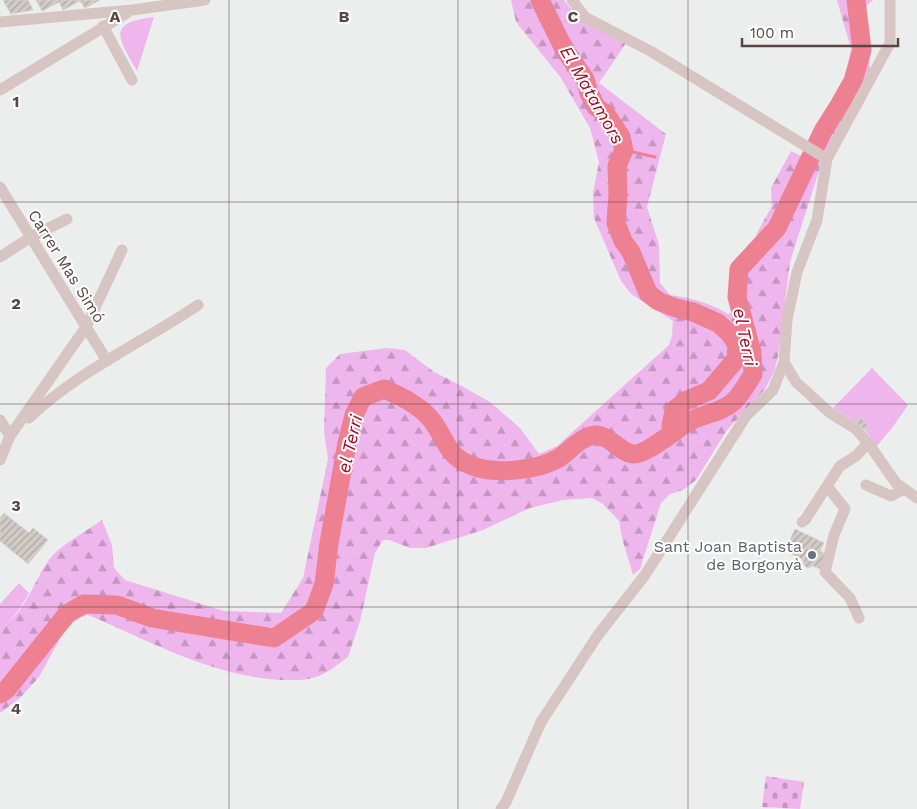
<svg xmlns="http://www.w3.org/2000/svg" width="917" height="809" font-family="'Work Sans',sans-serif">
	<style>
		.forest { fill: url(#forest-firs) }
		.cemetery { fill: url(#cemetery-stones) }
		.park { fill: #efb6ee }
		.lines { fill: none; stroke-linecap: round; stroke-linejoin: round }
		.stream { stroke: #ee8191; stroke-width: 3 }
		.river { stroke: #ee8191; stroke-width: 19 }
		.building { fill: url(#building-hatch); stroke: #d7d2cf }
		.minor { stroke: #d7c5c3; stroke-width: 11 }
		.grid { fill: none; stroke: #594643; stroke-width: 1; stroke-opacity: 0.55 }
		.worship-dot { fill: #6b7280; stroke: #fff; stroke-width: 2 }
		.labels { text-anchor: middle; stroke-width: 4; stroke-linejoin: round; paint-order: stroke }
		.street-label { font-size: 16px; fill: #594643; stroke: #fff }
		.worship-label { font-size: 16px; fill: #5b616d; stroke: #fff; text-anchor: end }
		.water-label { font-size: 18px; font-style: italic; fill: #a8071f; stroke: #fff }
		.grid-label { font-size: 16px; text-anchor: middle; font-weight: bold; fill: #594643; stroke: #fff; stroke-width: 4; stroke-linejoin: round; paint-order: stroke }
	</style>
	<defs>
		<pattern id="forest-firs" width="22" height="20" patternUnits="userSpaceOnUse" patternTransform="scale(1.25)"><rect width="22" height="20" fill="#efb6ee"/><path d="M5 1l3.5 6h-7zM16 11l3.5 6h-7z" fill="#c596c2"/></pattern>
		<pattern id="cemetery-stones" width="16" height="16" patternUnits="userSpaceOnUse" patternTransform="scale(1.25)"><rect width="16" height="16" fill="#efb6ee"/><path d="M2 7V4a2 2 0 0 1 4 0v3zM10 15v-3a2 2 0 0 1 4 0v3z" fill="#c596c2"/></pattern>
		<pattern id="building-hatch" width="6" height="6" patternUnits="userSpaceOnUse" patternTransform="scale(1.25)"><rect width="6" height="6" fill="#d1cbc7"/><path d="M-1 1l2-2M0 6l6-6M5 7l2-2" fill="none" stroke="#ada7a3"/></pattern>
	</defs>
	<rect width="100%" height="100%" fill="#ebeeed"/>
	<path class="forest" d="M511,0H564C579,22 603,31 626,43L599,83L666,134L647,207L659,245L660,283L670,295C692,298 708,302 728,314L735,311L739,268L751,250L758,231L772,206L771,188L791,151L803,157L841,95L851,49L837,0H873L865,7L870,70L825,152L790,262L778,356L774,372L765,389L727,430L696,480L683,490L670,494L661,503L640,569L633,575L622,538L619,521L603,504L592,498L563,500L530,508L483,530L426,548H410L389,540H383L375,553L360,621L348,657C338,664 327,674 316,677C306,681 292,680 282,680C213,677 150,641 88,615L75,618L63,633L39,677L20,698L0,713V628C26,614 34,578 52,556C59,547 91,528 102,520L112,545L114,568L125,580L224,611L281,613L303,578L328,459L324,432L326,368L340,354L387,348L405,350L434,372L458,384L490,402L520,428L539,454L557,446L669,345L672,336L673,321L631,294L621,281L594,218L593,193L599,162L590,128L561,78L516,22Z"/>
	<path class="cemetery" d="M766,776L804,782L800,809L762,807Z"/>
	<path class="park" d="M154,17L137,71C119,39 105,23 154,17Z
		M872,368L908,405L892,428L876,447L867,432L854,421L833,408Z
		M19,583L29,593C21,606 14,620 0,628V604Z"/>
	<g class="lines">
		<path class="stream" d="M624,150L655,157
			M786,209L792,208"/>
		<path class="river" d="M540,0L564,49L585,79L589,93L596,107L606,114L621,137L624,150L617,166L618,194L616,223L623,241L631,252L648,293L658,301L676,308L693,312L718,323L730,334L737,345L736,359L709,391L687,400L674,410L671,425L672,433
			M0,694L7,689L67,614L84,604L117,605L152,618L274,638L314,611L324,584L329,543L347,443L354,415L363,397L384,389C401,396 417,404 429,417C446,436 444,454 470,465C493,475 537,471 559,458C570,451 577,440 590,436C607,430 617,452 633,454C644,456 677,429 688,422C702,414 721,413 733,402C741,395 747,384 753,374L752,352L737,297L739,269L777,228L823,131L840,104L853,81L862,50L856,0"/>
	</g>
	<path class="building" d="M3,0H28L33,10L11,14Z
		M36,0H100L85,8L80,1L63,10L59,2L42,11Z
		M860,417L869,426L865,430L856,421Z
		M4,513L29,533L33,528L48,540L28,564L0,541V518Z
		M795,529L814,538L804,560L785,551Z
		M814,538L824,543L813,566L807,568L804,565L803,561Z
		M820,551L826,554L820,569L813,566Z"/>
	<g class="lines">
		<path class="minor" d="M572,0L585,17L652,52L827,159
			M0,22L132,10L205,0
			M103,26L132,80
			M0,90L127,13
			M0,187L107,361
			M0,257L31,237L67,219
			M784,362L796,382L830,413L856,429L868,443L896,483L917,498
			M29,418C78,371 142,343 198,305
			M0,420L10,436
			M0,460L10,436L86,327L122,250
			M866,485L891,496L904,489
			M802,522L805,520L827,486
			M859,618L850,598L825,572L834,535L845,509L827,486L840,466L856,456L868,443
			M501,809L506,802L541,722L598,635L645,575L746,416L773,390L784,362L787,320L797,272L817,220L827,159L890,43V0"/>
	</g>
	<path class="grid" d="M229,0V809M458,0V809M688,0V809M0,202H917M0,404H917M0,607H917"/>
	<circle class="worship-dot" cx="812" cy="555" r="5"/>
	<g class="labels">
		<g class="street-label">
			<text transform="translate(67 266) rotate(58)" y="6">Carrer Mas Simó</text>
		</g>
		<g class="worship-label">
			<text x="802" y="552">Sant Joan Baptista<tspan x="802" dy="18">de Borgonyà</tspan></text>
		</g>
		<g class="water-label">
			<text transform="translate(592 95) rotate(60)" y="6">El Matamors</text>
			<text transform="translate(745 337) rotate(78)" y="6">el Terri</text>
			<text transform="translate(350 444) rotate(-77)" y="6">el Terri</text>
		</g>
	</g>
	<g class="grid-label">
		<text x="115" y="22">A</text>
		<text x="344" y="22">B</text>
		<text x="573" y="22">C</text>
		<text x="16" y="107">1</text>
		<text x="16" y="309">2</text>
		<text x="16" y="511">3</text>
		<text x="16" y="714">4</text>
	</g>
	<path d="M742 38v8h156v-8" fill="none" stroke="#594643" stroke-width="2.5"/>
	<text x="750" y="38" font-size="15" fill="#594643" stroke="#ffffff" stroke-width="4" paint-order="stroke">100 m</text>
</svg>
